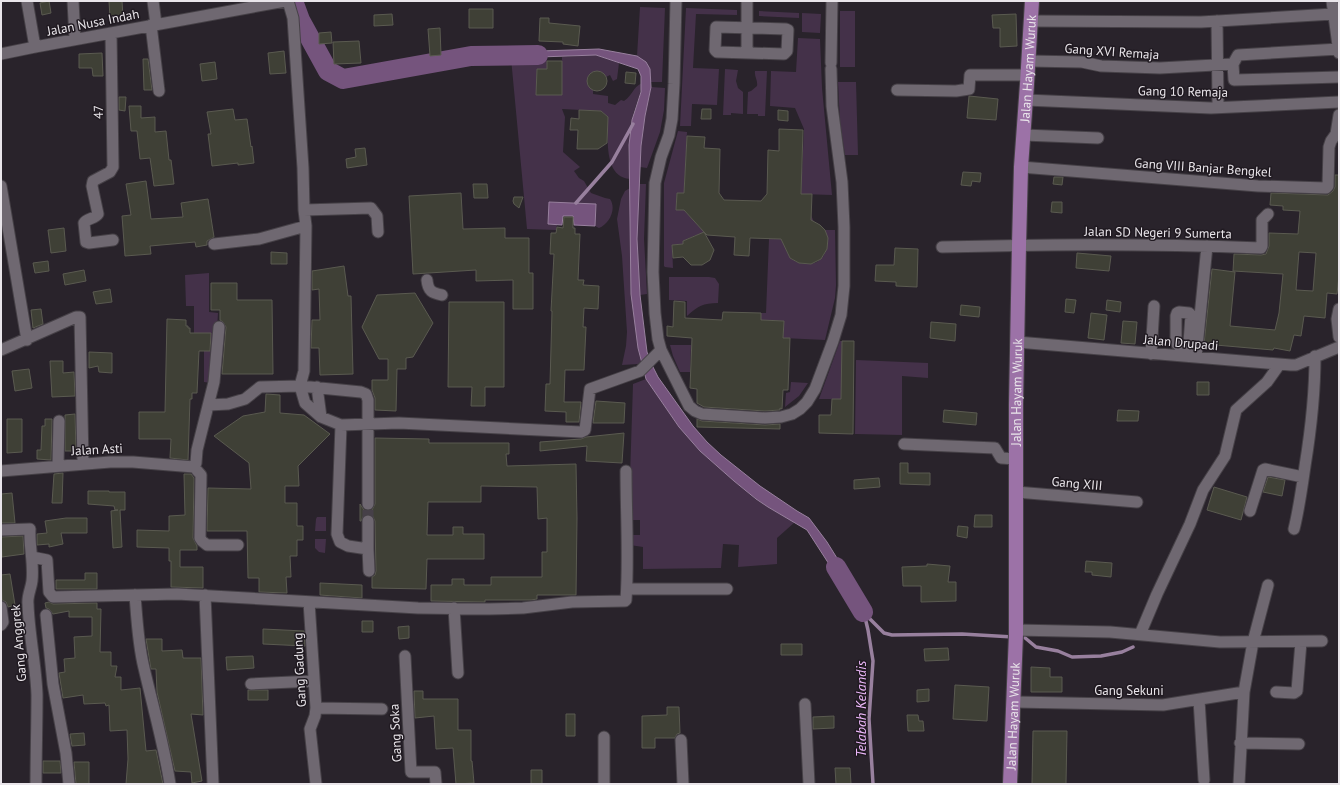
<svg xmlns="http://www.w3.org/2000/svg" width="1340" height="785" font-family="'PT Sans',sans-serif">
	<style>
		.green { fill: #443149 }
		.water { fill: #75547d; stroke: #98809e }
		.lines { fill: none; stroke-linecap: round; stroke-linejoin: round }
		.stream { stroke: #98809e; stroke-width: 3.5 }
		.river { stroke: #75547d; stroke-width: 20 }
		.building { fill: #3f4036; stroke: #5a5a50; fill-rule: evenodd }
		.minor-tunnel { stroke: #464048; stroke-width: 11; stroke-dasharray: 11 5.5; stroke-linecap: butt }
		.minor-casing { stroke: #464147; stroke-width: 13 }
		.major-casing { stroke: #464147; stroke-width: 16 }
		.minor { stroke: #6f6871; stroke-width: 11 }
		.major { stroke: #9c72a7; stroke-width: 14 }
		.labels { text-anchor: middle; stroke-width: 3; stroke-linejoin: round; paint-order: stroke }
		.street-label { font-size: 13px; fill: #e9e5ea; stroke: #201a21 }
		.water-label { font-size: 14px; font-style: italic; fill: #eeb9fc; stroke: #201a21 }
	</style>
	<rect width="100%" height="100%" fill="#29232b"/>
	<path class="green" d="M640,7L665,8L662,82H651V76L637,56Z
		M686,8L737,10V15L696,14L693,68L719,69L717,105L692,104L691,126H680Z
		M759,11L799,13V18L759,16Z
		M840,11H855V67H840Z
		M802,13L821,14L820,33L802,32Z
		M798,38L820,39L822,88L832,195L801,194L804,129L795,108L770,106L771,71L796,72Z
		M596,55L619,63L617,79L613,81L610,75L606,77L601,72L594,71L588,77V85L593,90V94L608,96V103L615,105L621,100L624,101C633,95 632,88 642,83C641,96 634,107 632,120C628,139 628,160 630,179C603,177 608,137 608,117L601,111L562,109L565,117L563,152L580,167L574,171L579,178L584,181L591,193L605,198L610,199C617,209 609,224 599,228L595,226L596,204L550,202L548,224L557,225L556,230L527,229L511,58L547,57V69H537L536,95H562V57Z
		M725,69L738,70L736,81L738,88L743,92V114L731,113V115H723Z
		M755,71H767L765,116H758V114H747L748,92L751,91L757,86C758,80 754,76 755,71Z
		M838,82H856L858,155H845L840,122Z
		M651,87L665,88L664,110L660,132L647,168L640,167L641,146L645,116Z
		M678,131L687,132L684,193H677L676,210H684L707,235H696L683,241V244L672,245L673,268L665,267L664,266V183Z
		M639,184H646L644,239L647,294L640,295L637,239Z
		M630,188V245L638,348L641,362L638,364L622,365L626,346L627,332L622,256L617,219L621,199L625,191Z
		M800,215H811L814,222L785,248C787,251 789,256 791,258C795,262 800,263 806,264C825,265 831,246 825,230H835L836,285L835,298L825,340L783,338L784,321L761,320V313H766L769,239H773Z
		M209,273V312L218,313L216,345L204,344V333H194V306H186L185,275Z
		M669,277H709L715,278L719,284L718,303C703,303 698,306 687,316V301L669,300Z
		M840,341H842L841,399H819Z
		M670,345H691L690,372H680L673,356Z
		M204,351H214L211,383L204,382Z
		M856,360L928,363V378L902,376V435L855,434Z
		M646,379L679,427L700,451L734,481L755,499L768,507L795,522L777,538V564L738,567L739,545L723,544L721,568L643,569V547L630,545V535H640V520H630V477L633,384Z
		M791,382L808,383L799,396L785,407L786,393L790,392Z
		M317,517H326V531H315L316,519Z
		M315,539H326L325,553L319,552L315,548Z"/>
	<path class="water" d="M599,49L637,56L646,62L650,69L651,87L645,116L641,146L637,239L640,295L647,352L652,365L658,377L693,426L707,442L721,455L760,486L797,511L809,518L827,542L855,587L847,592L807,530L768,507L756,499L734,481L700,451L679,427L646,379L638,348L631,294L629,145L632,120L641,92V76L638,69L596,55L511,58V52Z
		M549,202L596,204L595,226L574,225L573,216H563L562,225L548,224Z"/>
	<g class="lines">
		<path class="stream" d="M576,203L612,162L633,124
			M863,612L884,633L892,635L962,634L1013,637
			M864,613L868,630L873,661L869,719L873,784
			M1019,637H1024L1036,647L1058,651L1072,657L1101,656L1122,652L1133,647"/>
		<path class="river" d="M293,1L300,20L328,71L343,79L471,56L538,55
			M836,567L863,612"/>
	</g>
	<path class="building" d="M49,1L51,13L42,15L40,3Z
		M109,1H122L123,17L110,18Z
		M469,9H493V28H469Z
		M392,14L393,25L374,26V15Z
		M1016,14L1017,46L1000,47V28H993L992,15Z
		M540,18H549V23L580,26L578,46L563,44V42L539,41Z
		M440,28L441,55L430,56L428,29Z
		M331,32L332,43L319,44V33Z
		M359,41L361,63L334,64L333,42Z
		M284,51L286,73L270,74L268,53Z
		M102,53L103,76H93L92,68H79V54Z
		M143,59H148L152,90H144Z
		M547,61H562V95H536L537,69H547Z
		M215,62L217,79L202,81L200,64Z
		M587 81a10 10 0 1 1 20 0a10 10 0 1 1-20 0Z
		M626,72L636,73L635,84L625,83Z
		M969,96L998,99L996,120L967,118Z
		M119,97H126L125,111L119,110Z
		M129,106H141V118L155,117V132L166,131L169,160H171L174,184L154,186L150,158L140,159L137,131H131Z
		M233,109L235,120L247,119L251,147L252,146L254,163L238,165V163L212,166L208,134H211L207,112Z
		M702,109H711V119H701Z
		M579,110L601,111L608,117L607,143L598,149H577L578,130H570L571,118L579,119Z
		M778,110L788,111V121L778,120Z
		M779,129L803,130L801,194H812L811,220L820,225L825,230L828,238L827,249L821,259L811,264L799,263L790,258L781,239L750,238L749,256L734,255L735,237L707,235L704,232L714,250L710,260L702,265H691L683,257L673,258L672,245L683,244V241L704,232L684,210H676L677,193H684L687,136L705,137L704,148L720,149L719,193L724,200L761,201L767,194L768,150L779,151Z
		M365,148L367,165L347,168L346,159L356,157L355,149Z
		M963,172L981,173L980,182L972,181L971,186L961,185Z
		M1335,175H1339V275L1337,294L1327,293L1325,318L1304,316L1301,336L1294,335L1290,351L1274,348L1273,350L1204,344L1212,269L1235,272L1230,326L1275,330L1279,313L1283,274L1233,271L1234,254L1261,255L1266,254L1269,246V233L1298,234L1300,211L1283,210V206L1270,205L1271,193L1328,195L1333,191L1335,187ZM1299,252L1316,253L1313,291L1296,290Z
		M1054,177H1063L1062,185L1053,184Z
		M146,181L151,219L183,217L181,203L208,199L214,237L207,241V245L196,247L195,242L150,246L151,254L125,256L122,216L131,215L126,184Z
		M473,184H487L488,198H474Z
		M461,193L463,229L505,228V238H529V273H533V309H513V280L476,281V270L413,274L409,196Z
		M514,197H523L519,208L514,204L513,201Z
		M1052,202H1062V213L1051,212Z
		M564,217H573V228H575V234H580L578,280H584L583,285L599,286L598,309L584,308L583,327H586L584,370H565L564,402H581L579,422H566V412L545,411L546,384H550L552,311H551L554,254H550L551,233H556L557,227L563,228Z
		M64,228L66,251L51,253L48,230Z
		M895,248L918,249L917,287L896,286V282L875,281L876,265H894Z
		M271,252L287,253V264H271Z
		M1077,253L1111,256L1109,271L1076,268Z
		M48,261L49,271L35,273L33,263Z
		M344,266L348,296H351L353,374L320,375L319,348H311L312,320H320L319,289L312,290V271Z
		M84,270L86,281L65,285L63,274Z
		M211,283H237V300H272L273,374H222L226,327L223,322L220,320V310H211Z
		M110,289L112,302L96,304L93,292Z
		M415,293L433,323L413,357L406,358V369H397L396,411L375,410V398L372,390V380H388V359H379L362,327L377,295Z
		M1066,299L1076,300L1074,313L1065,312Z
		M1107,300L1121,302L1120,312L1106,310Z
		M674,301L685,302V318L722,320L723,312L761,313V320L784,321L783,338H790L788,390H783L782,409L780,408V410L765,411L704,407L697,403V389L690,388L692,338L667,336V326L673,327Z
		M449,302H504V387H485V406H471L472,387H448Z
		M961,305L980,307L979,317L960,315Z
		M41,309L43,324L33,328L31,310Z
		M1091,313L1107,315L1104,340L1088,338Z
		M167,319L186,320V326H188V328H190V333H211L210,351H199L197,393H192V399H190L188,460L170,458L171,439H139V412H165Z
		M1123,321L1137,322L1135,344L1121,343Z
		M931,322L956,324L955,341L930,338Z
		M842,341H854L853,434L819,433V415H831L832,399H841Z
		M89,352L112,353V373L99,372L98,366L89,368Z
		M50,361H63V373L74,372L75,396L52,397Z
		M29,369L32,388L15,391L12,371Z
		M1197,382H1209V395H1197Z
		M266,394L280,395V413L304,415L330,434L298,466L299,486H285V503H297V526H303V540H297V556H290L291,577H286L287,593L259,592V578H248L247,531H207L208,488L251,489L249,463L214,436L243,416L265,412Z
		M596,401L625,403L624,423H593Z
		M944,410L977,413L976,425L943,422Z
		M1118,410L1139,411L1138,421H1117Z
		M75,414L76,451H65V415Z
		M7,419H22V452L7,453Z
		M45,419H52L51,460L37,459V450H41L42,426H45Z
		M697,419L702,421L765,425L780,424V429L697,427Z
		M624,433L622,463L586,461L587,446L540,451V442L581,439L586,437Z
		M375,438L429,439V443H509V454H506L507,466L576,464L577,518L576,595H537V599L531,600H485V602L431,601V585H452V579H464V585H491V577H542V552H547V518L538,519L537,487L481,486V502H428L427,535H453V527H463V534H484V559H427L426,589L372,588V577L375,575L376,571L375,521L372,515L368,514L364,515L361,521H360V504L364,510L368,511L372,510L375,504Z
		M900,463H908V473H930V485L900,484Z
		M63,473L62,503H52L54,474Z
		M184,474H191L194,478L193,538L197,546V550H180V567H203V588L171,587V561H169V548L137,547V530L169,531V516L185,515Z
		M1268,477L1285,480L1282,496L1263,492Z
		M879,478L880,487L854,489V480Z
		M1214,487L1247,497L1241,520L1207,510Z
		M88,491H109V492H125V510H120L122,547L113,548L111,511L118,510H115L114,506L88,504Z
		M12,493L15,523H1V494Z
		M975,515H992V527H974Z
		M66,518H87V533H61L63,544L49,547V544L37,545V534L47,533L45,521Z
		M958,526L968,527L967,538L957,536Z
		M23,536L24,554L2,557L1,537Z
		M1086,561L1112,563L1111,577L1092,575V572H1085Z
		M927,564L950,566L948,582H956V601L921,602V586H903L902,567L927,566Z
		M85,573H97V589H56V580H85Z
		M10,574L15,605L8,607L6,602L2,600L1,575Z
		M320,583L362,585V598L320,595Z
		M49,602L53,604L97,603V609H101L100,652H111V666H117L115,677H121V690L140,688L146,751L156,750L163,784H126L128,759L127,730L110,731L109,705L106,706L105,703L84,704L83,695L63,698L59,673L65,672L64,659L75,658L74,637L92,636V617H69V611L53,614L49,609L46,608L45,603Z
		M362,621H373V632H362Z
		M409,626V638L399,639L398,627Z
		M263,629L304,631L305,646L263,644Z
		M146,639H162V651L182,650L183,658H201L203,715L191,714L202,781L192,783L191,772L175,771L157,692L156,669H151Z
		M781,644H802V655H781Z
		M948,648L949,660L925,661L924,649Z
		M253,656L254,668L227,670L226,657Z
		M1031,667L1050,668V677H1062V692H1031Z
		M955,685L989,687L987,721L953,719Z
		M929,689V701L917,702V690Z
		M248,690H268V700H248Z
		M414,691H423V699H458V730H471V761H472L474,783L456,784L453,748L436,749L434,716L415,718Z
		M667,707H679L680,733L677,734L675,738H655V748H642V716L667,715Z
		M566,714H575V736H566Z
		M907,715H918L919,721H923L924,731H908Z
		M834,716V728L813,729V717Z
		M1033,731H1067L1066,784H1032Z
		M84,733L85,745L72,746L70,734Z
		M43,761H60L61,773H43Z
		M74,762H89V784H76Z
		M835,768H850L851,784H836Z
		M531,770H542V784H531Z"/>
	<g class="lines">
		<path class="minor-tunnel" d="M368,521V504"/>
		<defs>
			<path id="minor" d="M27,1L35,47
				M73,1L75,39
				M153,1L156,24
				M288,1L293,18L303,168L304,210L306,226L304,371L300,386L305,403L321,417L341,425L399,423L581,432L585,430L590,389L640,371L661,350
				M676,1L674,84L672,119L669,135L661,157L655,183L653,272L655,313L658,339L661,350L689,406L695,411L702,414L765,418L781,417L792,414L800,409L807,402L815,389L833,341L841,315L844,286V227L842,182L832,106L831,69
				M1332,1L1339,53
				M1031,21L1201,22L1333,14
				M1217,21L1218,103
				M151,25L159,91
				M716,27L786,29L788,30L787,51L784,54L717,52L715,50Z
				M111,33L113,167L110,172L93,181L92,186L98,214C95,219 87,218 84,223L86,242L89,243L113,240
				M747,53V1
				M1,54L35,47L285,1
				M1029,61L1082,62L1101,66L1160,68L1233,64L1234,80L1339,77
				M831,63L832,1
				M1233,64L1238,55L1339,49
				M897,90L956,91L969,89L970,75H1028
				M1026,100L1211,108L1339,102
				M1024,135L1098,138
				M1021,167L1258,186L1326,188L1328,186L1329,147L1331,141L1336,134L1339,115
				M1,186L27,340
				M304,210L371,208L377,216L378,232
				M214,244L259,239L306,226
				M942,247C1048,244 1155,244 1261,248L1262,246V220L1268,214
				M427,280C428,291 432,293 442,295
				M1339,309L1337,319L1339,337
				M1017,342L1291,365H1296L1339,347
				M1,350L76,317H80L83,463
				M1151,354L1154,306
				M1183,356L1184,350L1176,343V316L1177,313L1179,312L1189,313L1191,315L1189,343L1188,346L1184,350
				M1196,357L1207,246
				M317,387L321,417
				M209,405L228,404L245,399L260,387L300,386L361,392L366,394L368,400V504
				M341,425L337,534L340,542L348,546L368,549L369,571
				M904,444L995,448L1001,458L1016,459
				M58,465L59,421
				M194,467L196,463L197,450L214,382L219,327
				M194,467L201,475L200,538L202,541L207,545H238
				M1,471L110,462H133L194,467
				M1016,492L1137,502
				M1250,511L1263,470L1265,469L1303,477
				M1294,529C1299,509 1302,487 1305,466C1311,429 1315,393 1315,356
				M1,530L30,529C29,546 34,563 32,581C31,589 27,596 28,604C29,635 36,665 37,695C37,725 36,755 36,784
				M368,549V521
				M32,557L47,560L49,592L53,597L177,594L418,608L489,609L523,608L572,602L625,601L626,600C629,558 626,514 626,471
				M627,589H727
				M135,595C137,620 138,644 144,668C153,707 164,745 170,784
				M205,595L213,784
				M309,602L316,708L315,716L310,729L316,784
				M1,607L3,622L1,625
				M454,608L458,673
				M46,615L53,684L66,753L69,784
				M1016,630L1110,632L1220,642L1322,641
				M1141,632L1157,594L1190,524L1203,490L1225,456L1236,410L1267,382L1279,365
				M405,656L411,772H435L436,784
				M251,684L314,681
				M1276,692L1294,693L1297,691L1301,642
				M1199,700L1204,780
				M1013,702L1163,705L1244,692
				M805,704L809,784
				M316,708L382,709
				M681,740L683,784
				M1240,743L1299,744
				M604,784V737
				M1239,784L1244,692L1253,642L1268,585"/>
			<g id="major">
				<path id="s1" d="M1010,784L1016,634V404L1019,245L1021,167L1027,84L1032,1"/>
			</g>
		</defs>
		<use href="#minor" class="minor-casing"/>
		<use href="#major" class="major-casing"/>
		<use href="#minor" class="minor"/>
		<use href="#major" class="major"/>
	</g>
	<g class="labels">
		<g class="street-label">
			<text transform="translate(93 22) rotate(-11)" y="5">Jalan Nusa Indah</text>
			<text transform="translate(1112 51) rotate(4)" y="5">Gang XVI Remaja</text>
			<text dy="5" stroke="none"><textPath href="#s1" startOffset="716">Jalan Hayam Wuruk</textPath></text>
			<text transform="translate(1183 91) rotate(1)" y="5">Gang 10 Remaja</text>
			<text transform="translate(98 112) rotate(-91)" y="5">47</text>
			<text transform="translate(1203 167) rotate(4)" y="5">Gang VIII Banjar Bengkel</text>
			<text transform="translate(1158 232) rotate(1)" y="5">Jalan SD Negeri 9 Sumerta</text>
			<text transform="translate(1181 342) rotate(5)" y="5">Jalan Drupadi</text>
			<text dy="5" stroke="none"><textPath href="#s1" startOffset="392">Jalan Hayam Wuruk</textPath></text>
			<text transform="translate(97 449) rotate(-3)" y="5">Jalan Asti</text>
			<text transform="translate(1077 483) rotate(5)" y="5">Gang XIII</text>
			<text transform="translate(18 643) rotate(-95)" y="5">Gang Anggrek</text>
			<text transform="translate(299 670) rotate(-93)" y="5">Gang Gadung</text>
			<text x="1129" y="695">Gang Sekuni</text>
			<text dy="5" stroke="none"><textPath href="#s1" startOffset="68">Jalan Hayam Wuruk</textPath></text>
			<text transform="translate(395 733) rotate(-93)" y="5">Gang Soka</text>
		</g>
		<g class="water-label">
			<text transform="translate(861 709) rotate(-90)" y="5">Telabah Kelandis</text>
		</g>
	</g>
	<rect width="1340" height="785" fill="none" stroke="#e9e5ea" stroke-width="4"/>
</svg>
